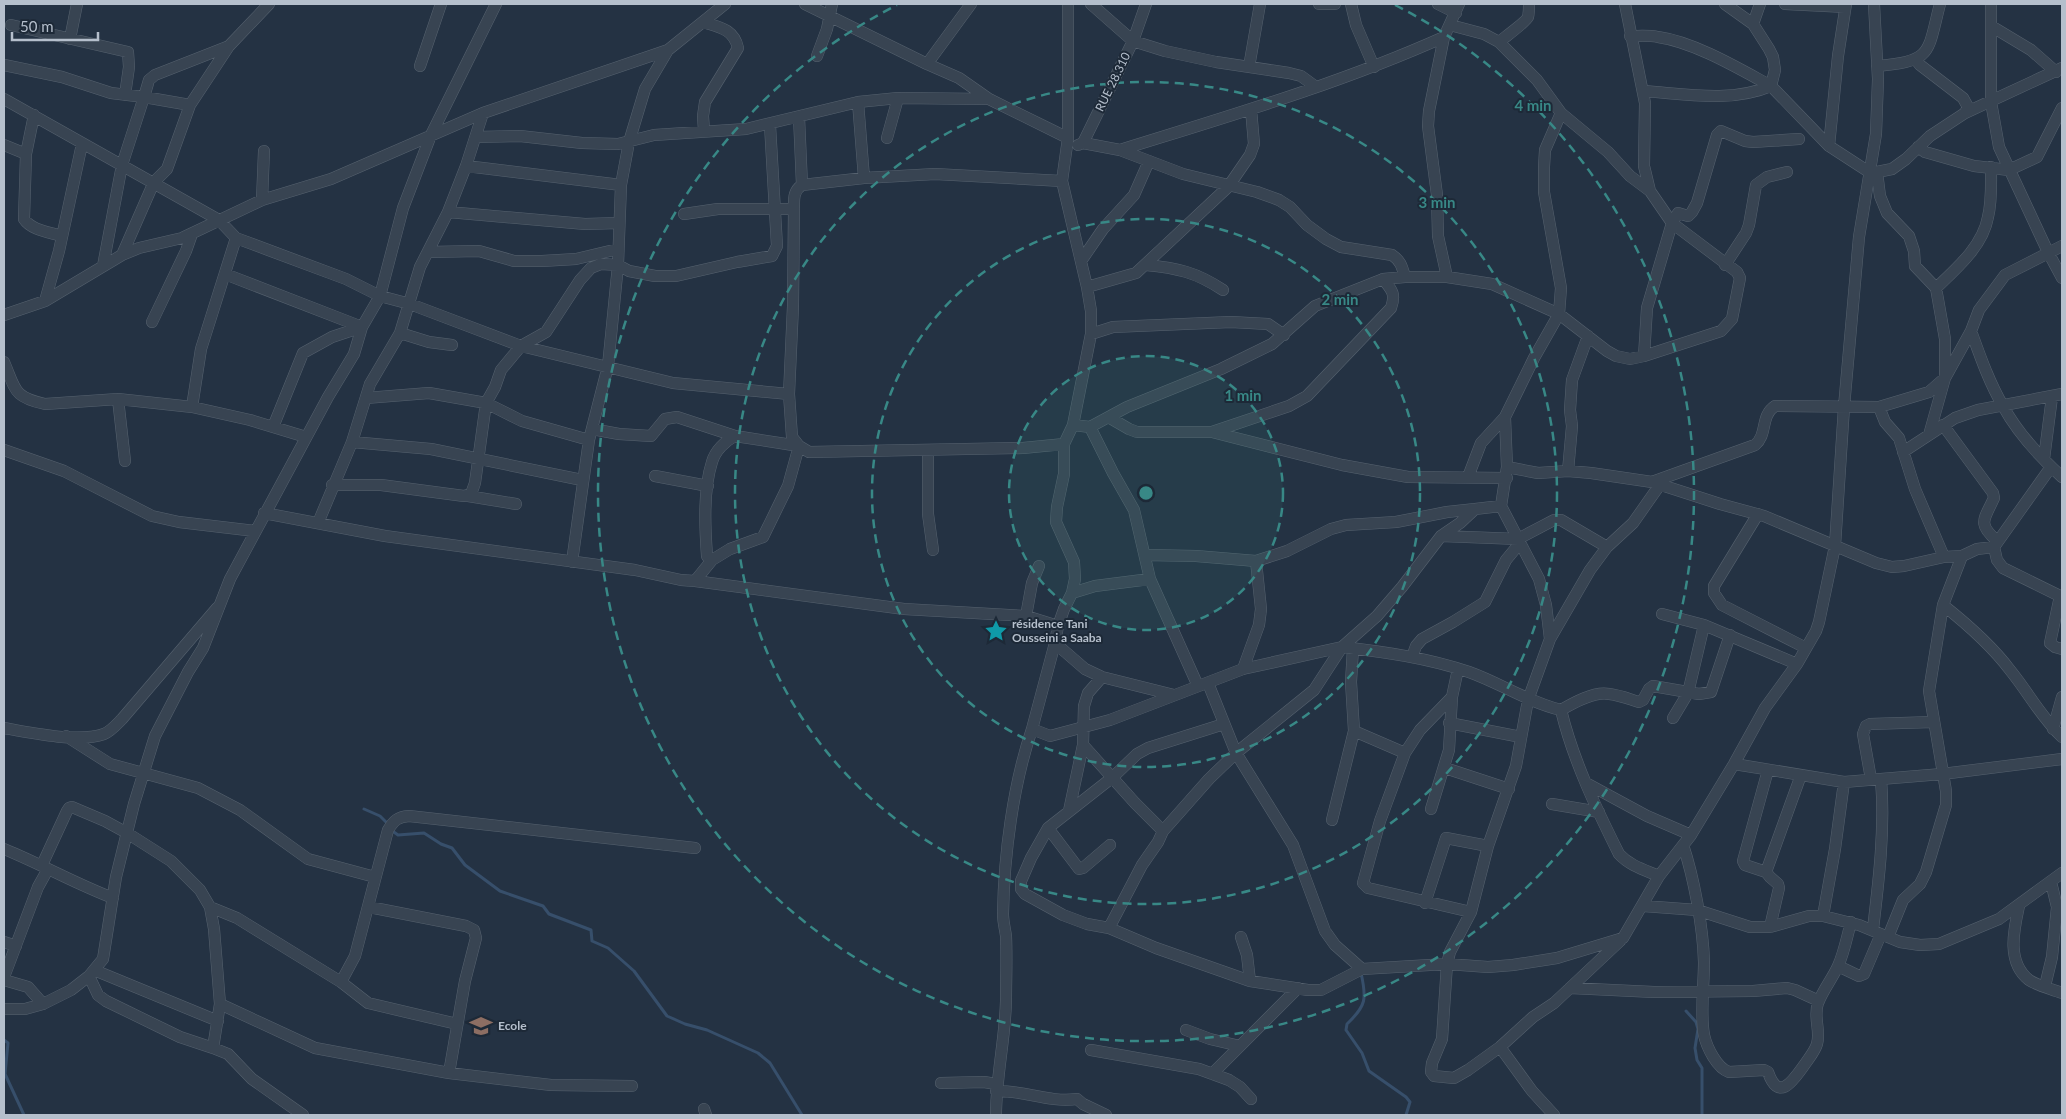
<svg xmlns="http://www.w3.org/2000/svg" width="2066" height="1119" font-family="Lato,sans-serif">
	<style>
		.lines { fill: none; stroke-linecap: round; stroke-linejoin: round }
		.stream { stroke: #374f6b; stroke-width: 3 }
		.street-casing { stroke: #56626f; stroke-width: 12 }
		.street { stroke: #384452; stroke-width: 11 }
		.ring { fill: none; stroke: #388886; stroke-width: 2.5; stroke-dasharray: 9 6 }
		.labels { text-anchor: middle; stroke-width: 4; stroke-linejoin: round; paint-order: stroke }
		.street-label { font-size: 12px; fill: #b5bfcc; stroke: #1d2937 }
		.poi-label { font-size: 12px; font-weight: bold; fill: #b5bfcc; stroke: #1d2937; text-anchor: start }
		.centre { fill: #388886; stroke: #1d2937; stroke-width: 2.5 }
		.ring-label { font-size: 15px; text-anchor: middle; font-weight: bold; fill: #388886; stroke: #1d2937; stroke-width: 4; stroke-linejoin: round; paint-order: stroke }
	</style>
	<rect width="100%" height="100%" fill="#243243"/>
	<g class="lines">
		<path class="stream" d="M364,809L380,816L388,824
			M391,830L398,835L424,833L441,844L452,848L465,865L500,891L543,906L549,914L591,930L592,941L608,948L634,971L667,1016L685,1024L707,1030L758,1053L770,1063L802,1115
			M1361,973C1367,999 1366,1006 1347,1024L1346,1030L1362,1053L1369,1071L1406,1097L1410,1102L1406,1115
			M1686,1011L1696,1022L1698,1029L1695,1048L1697,1060L1702,1068V1115
			M4,1040L8,1043L5,1074L24,1115"/>
		<defs>
			<path id="street" d="M805,4L927,64L959,78L989,99L1068,138
				M1068,4V138L1062,181L1087,287L1091,311V334L1073,425L1064,444V474L1057,507L1056,522L1074,562L1075,579L1072,593L1064,609L1058,626L1055,643L1085,669L1102,677L1174,695
				M1091,4L1133,41L1165,51L1216,62L1289,73L1301,76L1316,87
				M1319,4H1335
				M1351,4L1356,25L1374,67
				M1438,4L1456,13
				M1725,4L1753,24L1769,49L1773,57L1775,70L1771,86L1829,146L1869,172H1877L1892,169L1906,159L1930,136L1965,113L2062,68
				M1785,4L1845,7
				M1991,4V102L1999,147L2048,252L2062,278
				M703,22C719,27 734,29 738,48L705,102L703,116L704,131
				M1753,24L1760,4
				M11,25L128,52L129,67L125,95
				M1450,25L1484,34L1499,42L1537,80L1561,113L1608,152L1630,176L1650,191
				M1991,26L2031,50L2056,72
				M1630,36C1639,36 1649,35 1658,37C1694,42 1738,68 1771,86
				M1444,37L1429,111L1428,126L1437,195L1438,236L1447,277
				M70,39L77,4
				M1499,42C1505,37 1526,22 1528,17C1529,13 1529,8 1529,4
				M817,56L827,29L832,4
				M1916,60L1920,65L1963,98L1968,107L1965,113
				M927,64L971,4
				M4,65L62,77L111,93L144,97L149,80L155,75L229,46L269,4
				M420,66L441,4
				M1877,66C1933,61 1927,54 1940,4
				M1249,67L1260,4
				M1643,91C1685,94 1731,103 1771,86
				M4,99L219,220L236,238L201,349L192,407
				M858,102L864,178
				M799,117L802,185
				M476,137L520,136L582,143L618,144L654,135L746,129L858,102L898,98L989,99
				M887,138L898,98
				M1083,143L1120,150L1183,174L1257,192L1279,200L1290,207L1307,225L1326,239L1341,247L1392,255C1401,261 1402,267 1405,277
				M4,145L26,154L34,115
				M1078,145L1083,143L1133,41L1146,4
				M1829,146L1838,56L1846,4
				M1918,147L1925,152L1974,166L2009,170L2037,157L2062,108
				M1120,150C1229,116 1339,84 1444,37L1459,4
				M26,154L24,219C31,230 49,232 62,236
				M466,166L621,185
				M1877,172L1880,196L1887,213L1909,236L1914,251L1915,266L1936,288L1945,339V378L1929,435
				M262,200L264,151
				M448,212L585,224L619,223
				M684,214L718,209H794
				M236,238L346,279L380,296L410,304L521,346L673,383L789,394L793,306L794,209C794,199 793,191 802,185L864,178L935,174L1062,181
				M428,252L479,251L514,261H542L576,259L618,249
				M122,255L154,182L167,169L190,105L229,46
				M1081,261L1103,229L1134,195L1149,161
				M1146,265C1177,268 1196,272 1223,290
				M1725,265L1746,233L1749,225L1756,185L1767,177L1787,172
				M103,266L122,165L144,97L190,105
				M225,274L362,327L332,337L303,353L273,427
				M1087,287L1136,273L1228,187L1250,155L1254,144L1251,109
				M1936,288C1956,269 1983,246 1988,217C1992,201 1991,184 1991,167
				M45,301L59,251L82,144
				M4,315L45,301L122,255L139,248L182,238L262,200L331,179L483,113L668,50
				M152,322L186,251L192,234
				M1971,331C1980,356 1989,382 2003,406C2017,432 2040,457 2062,477
				M400,333L429,342L452,345
				M1091,334L1113,327L1231,322L1268,324L1284,335
				M1644,356L1647,308L1672,223L1678,213L1688,216L1692,212L1697,203L1717,135L1721,131L1745,141L1753,142L1799,139
				M4,362C16,390 13,397 45,404L118,399L192,407L250,420L306,437
				M789,394L792,437L799,446
				M366,398L429,393L486,403L495,387L501,370L521,346L546,332L580,280L591,268L601,264L618,265L629,271L655,276H676L737,262L772,256L777,246L770,125
				M118,399L125,461
				M1879,407L1885,422L1899,438L1915,489L1944,557
				M1505,417L1507,467L1501,506L1539,579L1546,605L1550,639L1528,700L1516,766L1488,846L1471,912L1450,952L1447,964L1442,1039L1432,1063L1431,1072L1434,1076L1454,1078L1468,1070L1500,1047L1533,1017L1554,1003L1620,941
				M1110,418L1129,429L1137,432H1212L1342,465L1408,477L1507,478
				M1073,425L1090,427L1127,407L1221,369L1272,344L1315,306L1383,279L1405,277H1447L1492,284L1559,314L1607,351L1616,356L1630,359L1644,356L1721,331L1732,319L1740,278L1737,272L1672,223L1650,191L1644,166L1645,103L1625,4
				M1943,425L1993,493L1994,498C1984,520 1977,523 1997,541
				M1090,427L1113,473L1134,510L1150,579L1198,686
				M592,429L619,434L651,436L665,419L677,417L735,436
				M1212,432L1289,406L1307,396L1391,308C1396,294 1392,290 1383,279
				M352,442L431,449L582,480
				M4,450L64,471L152,516L179,522L255,531
				M928,450V514L933,550
				M1903,452L1955,418L1978,410L2062,394
				M2044,459L2052,397
				M1507,467L1538,473L1568,471L1591,473L1652,482L1720,504L1764,516L1876,563L1892,567L1904,566L1944,557L1962,556L1977,549L1994,547L2051,467
				M1568,471L1572,426L1570,410L1572,380L1588,336
				M655,476L708,486
				M1468,477L1481,443L1505,417L1534,358L1559,314L1561,288L1544,192V167L1545,150L1561,113
				M1652,482L1755,445C1768,434 1760,416 1775,406L1879,407L1929,392L1945,378L1971,331L1979,310L2005,275L2062,246
				M332,485H381L464,496L471,494L475,483L486,403L522,421L589,440
				M468,496L516,504
				M264,513L385,536L635,570L681,580L695,581L712,560L730,549L763,537L788,486L799,446
				M1758,514L1714,586V593L1722,605L1806,648
				M318,523L352,442L370,384L400,333L420,267L448,212L466,166L483,113
				M1441,536L1518,539L1554,520H1561L1607,547
				M1994,547L1997,560L2003,568L2062,597
				M1145,555L1196,556L1256,561L1287,551L1331,529L1346,525L1396,522L1447,512L1475,509
				M712,560L709,559L707,556C705,528 703,490 712,462C715,451 725,441 735,436L799,446L809,452L1023,448L1064,444
				M572,562L589,440L608,366L618,265L621,185L629,142L645,89L668,50L725,4
				M695,581L904,609L1026,616L1058,626
				M1072,593L1095,586L1150,579
				M2060,596L2050,643L2055,647L2062,649
				M1943,605C1967,624 1992,646 2010,670C2028,692 2041,717 2062,737
				M1662,614L1704,625L1797,664
				M1026,616L1032,583L1039,566
				M1550,639L1590,570L1607,547L1633,523L1659,486
				M1055,643L1032,729L1050,736L1110,720L1243,669L1342,647L1377,616L1402,587L1441,536L1460,523L1475,509L1501,506
				M1353,648L1351,682L1354,731L1405,753
				M1412,657L1416,646L1422,639L1453,622L1485,602L1506,560L1520,543
				M1243,669L1259,625L1261,609L1256,561
				M1208,683L1236,753L1293,845L1325,931L1335,945L1362,969L1447,964L1488,967L1513,965L1557,958L1623,938L1659,876L1691,835L1734,764L1765,708L1797,664L1816,631L1819,622L1835,546L1844,407L1859,237L1876,134L1878,79L1874,4
				M1452,697L1420,730L1405,753L1380,821L1363,883L1368,888L1471,912
				M1561,710C1573,703 1594,691 1609,694C1619,695 1629,699 1639,702L1643,700L1649,689L1653,686L1699,694L1711,692L1730,635
				M1673,718L1688,693L1704,625
				M1449,723L1521,737
				M1224,724L1148,748L1137,754L1113,777L1048,828L1031,858L1021,881V889L1025,894L1063,915L1087,924L1109,928L1156,948L1250,981L1308,990H1321L1362,969
				M4,728C31,733 78,743 104,734C111,731 117,724 122,719L217,608
				M2053,729L2062,697
				M66,736L110,764L198,788L240,810L308,859L375,877
				M1083,745L1135,803L1163,831
				M1734,764L1844,782L1942,774L2062,759
				M1445,768L1509,789
				M1871,779L1863,734L1866,726L1870,724L1933,722
				M1586,783L1647,816L1691,835
				M1552,804L1599,812
				M1431,809L1449,750L1452,697L1458,669
				M1069,811L1083,745L1084,706L1088,693L1102,677
				M1332,820L1354,731
				M1048,828L1079,869L1083,868L1110,845
				M1683,845C1694,878 1703,927 1704,962C1704,986 1700,1012 1704,1035C1707,1048 1717,1068 1729,1072L1764,1070L1768,1072C1779,1104 1794,1079 1805,1064C1809,1058 1815,1051 1817,1044C1821,1031 1813,1017 1818,1003C1823,990 1832,979 1838,966C1844,953 1847,937 1851,922
				M4,849C41,864 76,884 113,898
				M42,865L67,811L69,808L72,807L105,821L127,833L171,861L200,890L210,907L214,929L220,1004L213,1048L228,1054L252,1079L303,1115
				M1766,872L1745,865L1743,861L1768,770
				M1425,903L1446,838L1488,846
				M1643,906L1697,910L1750,927H1770L1809,916H1823L1859,925L1900,942L1920,945L1939,944L1999,919L2062,873
				M2019,906C2014,929 2006,962 2029,980C2038,986 2052,989 2062,993
				M210,907L237,918L341,982L368,1003L457,1024
				M369,907L466,926L474,930L476,938L465,981L449,1073
				M1823,916L1835,849L1844,782
				M1770,927L1779,888L1778,884L1770,877L1766,872L1801,775
				M1109,928L1142,865L1158,842L1163,831L1209,779L1236,753L1314,690L1342,647C1385,652 1428,658 1469,672C1500,683 1528,702 1561,710C1573,760 1596,808 1619,854C1630,866 1645,870 1659,876
				M1873,929C1879,879 1885,829 1881,779
				M1241,937L1247,955L1250,981
				M1888,937L1903,900L1920,884L1926,872L1946,805V791L1929,691L1943,605L1962,556
				M4,942L16,946
				M1838,966L1859,976L1864,974L1881,934
				M94,970L218,1021
				M89,976L98,995L106,1001L180,1037L213,1048
				M4,977L38,887L48,869
				M4,980L28,987L43,1004
				M341,982L355,956L388,830C394,820 398,817 409,816L695,848
				M2045,986L2052,957L2057,907L2051,882
				M1570,988L1654,992L1753,991L1787,988L1795,990L1819,1001
				M220,1004L315,1048L449,1073L551,1085L632,1086
				M4,1009H25L43,1004L71,990L89,976L103,959L116,877L134,804L155,736L188,672L203,648L230,579L328,397L354,354L362,327L380,296L403,208L431,135L496,4
				M1186,1030L1210,1039L1240,1046
				M1500,1047L1532,1091L1554,1115
				M1091,1050L1199,1069L1229,1080L1240,1087L1251,1099
				M1212,1074L1298,988
				M941,1083L984,1082L996,1084
				M996,1091C1024,1090 1049,1103 1077,1099L1083,1104L1106,1115
				M704,1109L706,1115
				M996,1115C996,1077 1005,1040 1006,1001C1006,980 1007,958 1006,936C1005,929 1003,921 1003,914C1004,855 1013,785 1032,729"/>
		</defs>
		<use href="#street" class="street-casing"/>
		<use href="#street" class="street"/>
	</g>
	<circle cx="1146" cy="493" r="137" fill="#388886" fill-opacity=".12"/>
	<g class="ring">
		<circle cx="1146" cy="493" r="137"/>
		<circle cx="1146" cy="493" r="274"/>
		<circle cx="1146" cy="493" r="411"/>
		<path d="M1395 5A548 548 0 1 1 897 5"/>
	</g>
	<defs>
		<symbol id="sight-bare" viewBox="-9 -9 18 18"><path d="M0-6L1.8-2.2L6-1.7L2.9 1.2L3.7 5.4L0 3.3L-3.7 5.4L-2.9 1.2L-6-1.7L-1.8-2.2Z" fill="#0f9aa8" stroke="#1d2937" stroke-width="2.5" paint-order="stroke"/></symbol>
		<symbol id="school-bare" viewBox="-9 -9 18 18"><path d="M0-5L7-2L0 1L-7-2ZM-4 1L0 2.5L4 1V4Q0 6-4 4Z" fill="#8d6e63" stroke="#1d2937" stroke-width="2.5" paint-order="stroke"/></symbol>
	</defs>
	<g fill-rule="evenodd">
		<use href="#sight-bare" x="980" y="615" width="32" height="32"/>
		<use href="#school-bare" x="465" y="1010" width="32" height="32"/>
	</g>
	<g class="labels">
		<g class="street-label">
			<text transform="translate(1113 82) rotate(-64)" y="4">RUE 28.310</text>
		</g>
		<g class="poi-label">
			<text x="1012" y="628">résidence Tani<tspan x="1012" dy="14">Ousseini a Saaba</tspan></text>
			<text x="498" y="1030">Ecole</text>
		</g>
	</g>
	<circle cx="1146" cy="493" r="8" class="centre"/>
	<g class="ring-label">
		<text x="1533" y="111">4 min</text>
		<text x="1437" y="208">3 min</text>
		<text x="1340" y="305">2 min</text>
		<text x="1243" y="401">1 min</text>
	</g>
	<rect width="2066" height="1119" fill="none" stroke="#b5bfcc" stroke-width="10"/>
	<path d="M12 32v8h86v-8" fill="none" stroke="#b5bfcc" stroke-width="2.5"/>
	<text x="20" y="32" font-size="15" fill="#b5bfcc" stroke="#1d2937" stroke-width="4" paint-order="stroke">50 m</text>
</svg>
